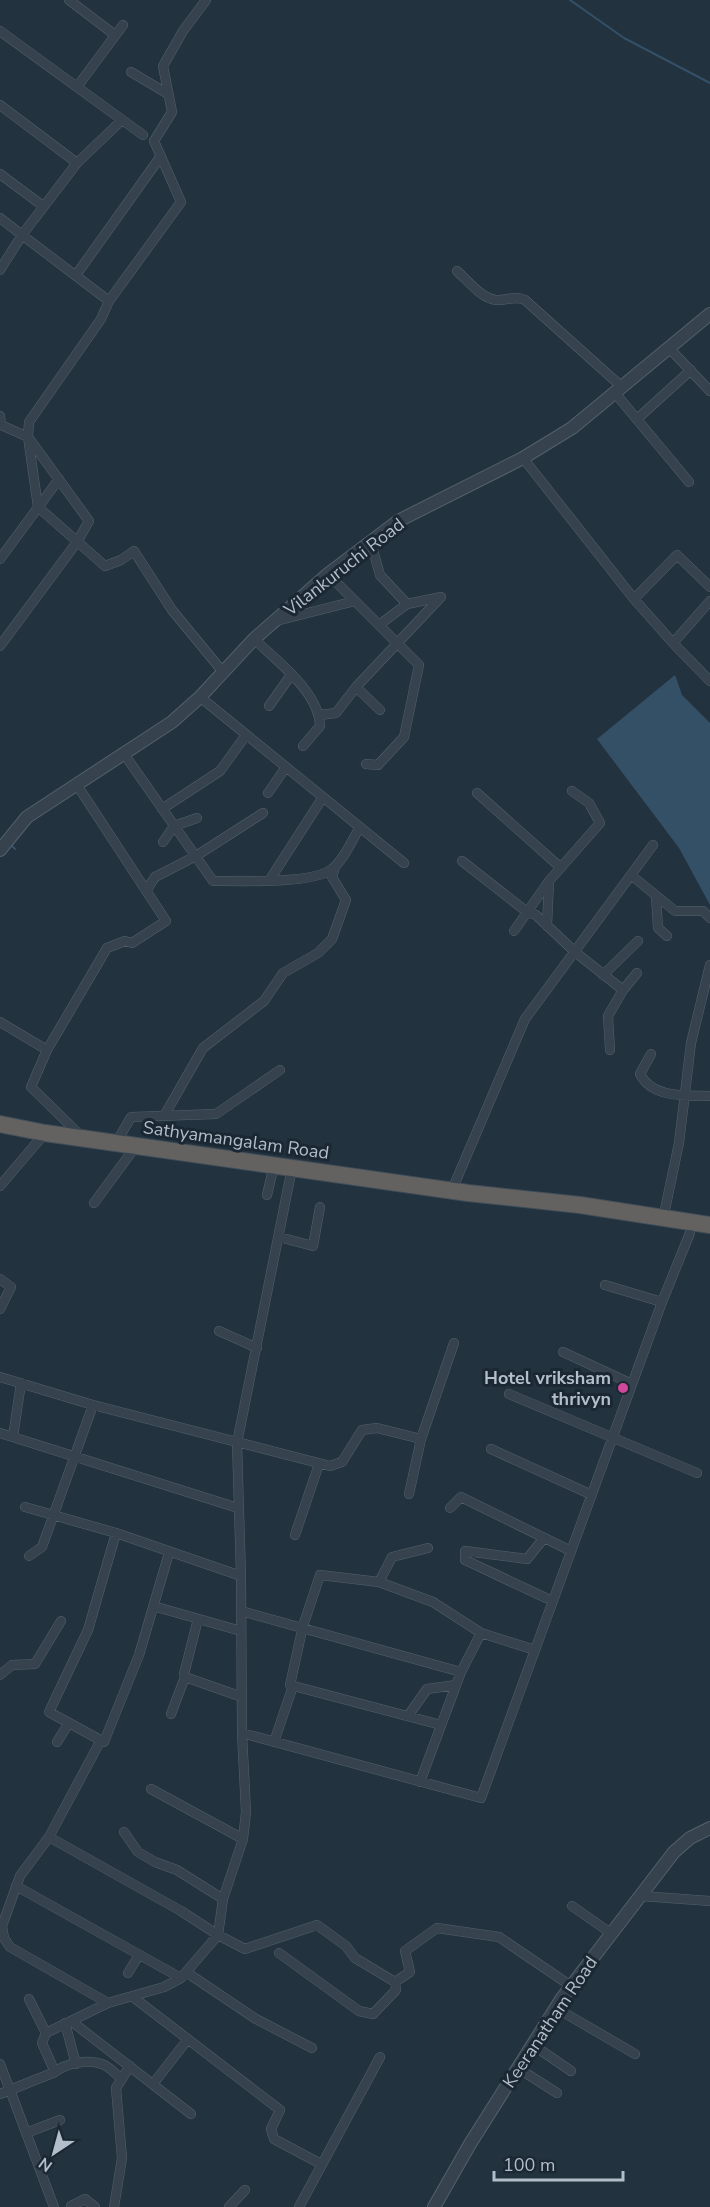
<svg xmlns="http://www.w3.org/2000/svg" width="710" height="2207" font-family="'Nunito Sans',sans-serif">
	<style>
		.water { fill: #345067 }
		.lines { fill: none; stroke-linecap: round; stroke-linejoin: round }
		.stream { stroke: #345067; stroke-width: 2 }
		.minor-casing { stroke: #54616c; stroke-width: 10 }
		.tertiary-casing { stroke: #54616c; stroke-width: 14 }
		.trunk-casing { stroke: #414e59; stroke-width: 18 }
		.minor { stroke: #36434e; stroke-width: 9 }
		.tertiary { stroke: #36434e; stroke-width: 12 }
		.trunk { stroke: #646261; stroke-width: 16 }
		.hotel-dot { fill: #d1479c; stroke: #1b2833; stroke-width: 2 }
		.labels { text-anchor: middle; stroke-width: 6; stroke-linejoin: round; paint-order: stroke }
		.street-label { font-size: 18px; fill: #b2beca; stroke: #1b2833 }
		.poi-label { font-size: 18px; font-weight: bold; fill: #b2beca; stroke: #1b2833; text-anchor: end }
	</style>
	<rect width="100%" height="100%" fill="#22323f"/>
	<path class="water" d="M675,675L682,695L710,723V905L679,848L597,739Z"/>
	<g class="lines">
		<path class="stream" d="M570,0L624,38L710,83
			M10,844L15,849"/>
		<defs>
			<path id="minor" d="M69,0L115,35
				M206,0L183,31L163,66L172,112L154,141L181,202L109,301L101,319L29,422L28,437L38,507L105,566L121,560L134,551L172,610L223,672
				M0,31L143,135
				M131,72L168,94
				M77,87L123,25
				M0,105L77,163
				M0,174L43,206
				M0,218L22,235L77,163L122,120
				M0,270L22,235L109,301
				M457,271C468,281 481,298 496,300C506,301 515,295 525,300L622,387
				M76,275L161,156
				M669,348L710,391
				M615,393L689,482
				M0,416L1,425L28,437L89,521L77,542L0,646
				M637,419L691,370
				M523,458L634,599L677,555L710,587
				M371,543L380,575L407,604
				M0,559L59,479
				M328,574L419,665L404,737L378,765L366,764
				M634,599L673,643L710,681
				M276,621L355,601
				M254,639C278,662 319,692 320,726L303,746
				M673,643L710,601
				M356,687L380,710
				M200,697L404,863
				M269,706L291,675
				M320,715L336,713L356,687L441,597L407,604L379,625
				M124,754L213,881C239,881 314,884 332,869C344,860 352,840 360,827
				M77,785L166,921L132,943L125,941L107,948L47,1050L31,1087L82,1137
				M268,793L286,767
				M477,793L560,867
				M162,809L220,771L246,735
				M163,842L174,826L197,818
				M462,861L527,912L536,915L575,952L623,990
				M631,875L675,911H703L710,918
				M269,881L323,797
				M146,891L155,877L196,856L263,813
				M656,896L658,928L667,936
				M547,926L549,881
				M514,931L549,881L600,823L589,803L572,791
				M603,975L638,941
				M0,1022L47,1050
				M610,1050L608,1016L623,990L637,973
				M651,1054L640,1074C653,1099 686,1095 710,1096
				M164,1116L203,1048L264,1001L283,973L318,953L332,939L346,900L332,877L335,867
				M116,1143L131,1117L216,1114L280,1070
				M0,1186L45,1133
				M452,1190L525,1019L653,845
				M267,1195L274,1165
				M94,1203L136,1146
				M663,1219L679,1143L691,1043L710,965
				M279,1237L313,1246L320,1207
				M0,1279L11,1287L0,1309
				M605,1285L662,1302
				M219,1331L257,1348
				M563,1352L632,1384
				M0,1377L93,1405L330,1466L342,1462L362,1430L377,1428L421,1439
				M509,1394L697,1473
				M0,1433L238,1508
				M13,1437L21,1383
				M491,1449L592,1495
				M409,1494L421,1439L454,1343
				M25,1507L116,1533L241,1576
				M450,1508L461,1497L571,1551
				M116,1533L88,1630L49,1712L104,1742L139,1655L169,1553
				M295,1535L319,1464
				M544,1538L527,1559L465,1551V1560L546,1598
				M29,1556L42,1547L93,1405
				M379,1582L392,1557L428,1548
				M153,1606L241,1631
				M241,1611L461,1672
				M198,1619L184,1674L185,1677L242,1697
				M0,1675L12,1665L35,1664L61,1621
				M171,1714L185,1677
				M408,1716L427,1689L456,1685
				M441,1725L290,1685L303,1626L320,1575L379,1582L433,1602L481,1633L535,1650
				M242,1733L481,1798L662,1302L690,1233
				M101,1740L49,1837L20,1876L2,1926L4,1938L10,1947L108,2003
				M57,1742L69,1723
				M274,1742L293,1686
				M420,1782L461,1672L481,1633
				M151,1789L243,1839
				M124,1832L138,1852L155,1862L177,1870L223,1899
				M49,1837L181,1911L218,1935L245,1949L317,1925L346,1946L355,1958L395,1982
				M16,1886L181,1978
				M641,1896L710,1901
				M572,1906L612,1934
				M279,1953L359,2011L373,2014L396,1990L395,1982L410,1972L405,1951L437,1928L499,1937L571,1986
				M186,1972L256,2019L312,2048
				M128,1973L139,1955
				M133,1997L280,2110L271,2129L274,2139L321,2164
				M29,1999L46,2033
				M556,2008L635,2054
				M71,2021L191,2114
				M65,2023L76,2064
				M533,2045L571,2071
				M0,2064L10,2090L0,2094
				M518,2068L557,2093
				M55,2072C66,2063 88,2059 102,2064C109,2066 116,2075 122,2079
				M153,2084L188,2039
				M26,2133L60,2120
				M71,2206L85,2199L95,2207
				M54,2207L10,2090L55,2072L42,2043L46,2033L108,2003L164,1987L181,1978L218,1935L223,1899L243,1839L246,1812L242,1733L241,1576L237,1443L292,1168
				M114,2207L122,2158L116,2088L130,2066
				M229,2207L245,2190
				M299,2207L380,2057"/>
			<path id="tertiary" d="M0,850L27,817L172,722L200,697L254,639L328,574L398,521L523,458L572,428L710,314
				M434,2207L470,2144L562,1998L674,1852L690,1838L710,1828"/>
			<path id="trunk" d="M0,1124L45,1133L468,1193L580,1205L710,1225"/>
		</defs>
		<use href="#minor" class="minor-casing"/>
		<use href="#tertiary" class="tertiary-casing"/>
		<use href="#trunk" class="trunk-casing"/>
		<use href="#minor" class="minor"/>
		<use href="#tertiary" class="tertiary"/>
		<use href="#trunk" class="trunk"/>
	</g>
	<circle class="hotel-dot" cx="623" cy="1388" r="6"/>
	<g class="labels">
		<g class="street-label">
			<text transform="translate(344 567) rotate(-38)" y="6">Vilankuruchi Road</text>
			<text transform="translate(236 1140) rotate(8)" y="6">Sathyamangalam Road</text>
			<text transform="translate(550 2022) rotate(-56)" y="6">Keeranatham Road</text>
		</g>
		<g class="poi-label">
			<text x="611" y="1384">Hotel vriksham<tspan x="611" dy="21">thrivyn</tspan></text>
		</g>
	</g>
	<g transform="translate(54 2153) rotate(216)" stroke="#1b2833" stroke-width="4.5" paint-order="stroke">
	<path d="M0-4.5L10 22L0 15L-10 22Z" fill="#b2beca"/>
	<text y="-9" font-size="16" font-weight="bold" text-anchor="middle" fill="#b2beca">N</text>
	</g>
	<path d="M494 2171v9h129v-9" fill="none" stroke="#b2beca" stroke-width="3"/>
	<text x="503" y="2171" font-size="18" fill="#b2beca" stroke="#1b2833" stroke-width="4.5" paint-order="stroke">100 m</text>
</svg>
